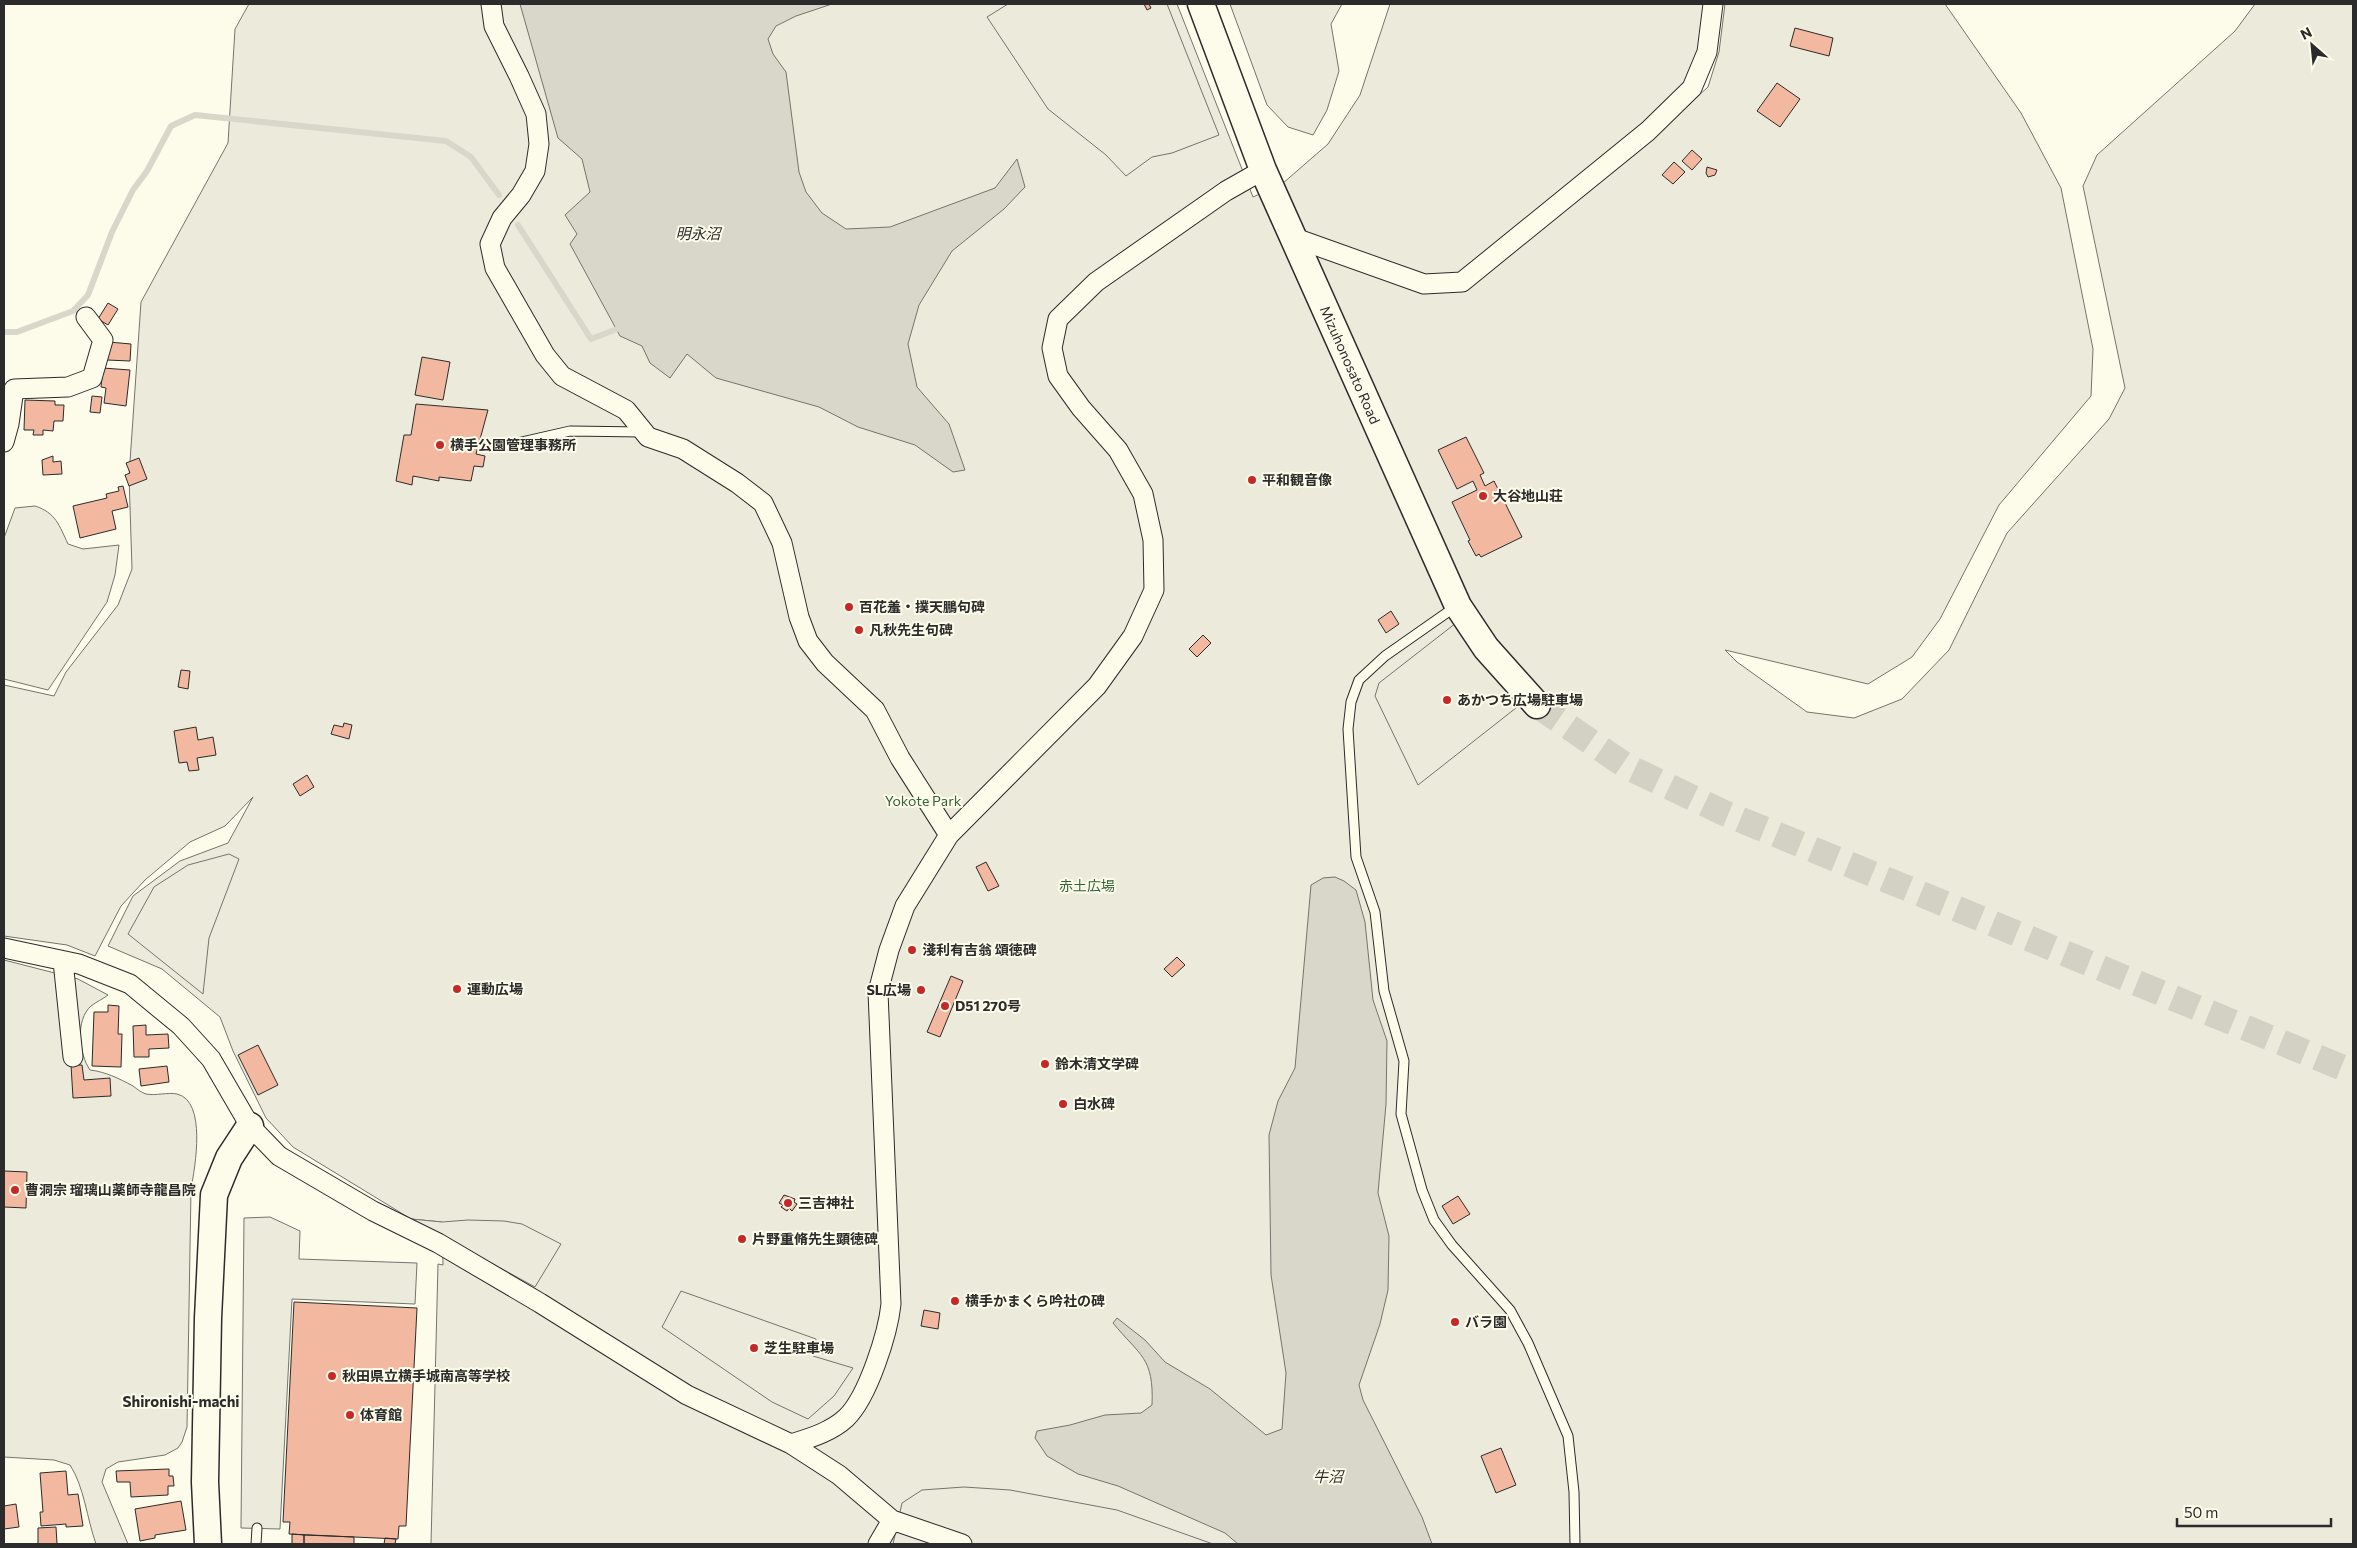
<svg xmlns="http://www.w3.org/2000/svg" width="2357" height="1548" font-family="Commissioner,'Noto Sans JP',sans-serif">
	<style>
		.green { fill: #ecebdb; stroke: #74746e }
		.parking { fill: #eceadb; stroke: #74746e }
		.water { fill: #d8d7c9; stroke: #74746e }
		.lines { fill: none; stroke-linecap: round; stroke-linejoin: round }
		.stream { stroke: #d8d7c9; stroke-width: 6 }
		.building { fill: #f2b8a0; stroke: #2b2b2b }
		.secondary-tunnel { stroke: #d3d1c4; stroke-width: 26; stroke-dasharray: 26 13; stroke-linecap: butt }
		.lane-casing { stroke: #2b2b2b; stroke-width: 11 }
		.street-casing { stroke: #2b2b2b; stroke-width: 21 }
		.secondary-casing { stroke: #2b2b2b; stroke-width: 29 }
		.lane { stroke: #fdfbea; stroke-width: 9 }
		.street { stroke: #fdfbea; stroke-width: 19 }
		.secondary { stroke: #fdfbea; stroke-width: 26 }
		.poi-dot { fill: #c62828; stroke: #fdfbea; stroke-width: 2 }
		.labels { text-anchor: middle; stroke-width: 4; stroke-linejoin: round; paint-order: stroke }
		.street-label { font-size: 14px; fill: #2b2b2b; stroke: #fdfbea }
		.poi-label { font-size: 14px; font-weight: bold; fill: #2b2b2b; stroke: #fdfbea; text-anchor: start }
		.park-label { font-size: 14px; fill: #34623c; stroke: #fdfbea }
		.water-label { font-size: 15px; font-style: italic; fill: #2b2b2b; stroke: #fdfbea }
		.neighbourhood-label { font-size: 15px; font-weight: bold; fill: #2b2b2b; stroke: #fdfbea }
	</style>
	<rect width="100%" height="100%" fill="#fdfbea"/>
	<path class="green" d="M249,4H1177L1253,197L1282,184L1328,144L1360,95L1390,4H1707L1700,51L1686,85L1632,156L1708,87L1719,52L1725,4H1945L2021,113L2061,188L2093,349L2091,396L1999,505L1940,619L1912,657L1868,684L1725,650L1737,662L1807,712L1854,718L1902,699L1949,650L2007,533L2109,419L2125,388L2083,186L2097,155L2235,31L2255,4H2353V1544H431L438,1264L443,1265L442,1222L411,1219L293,1147L266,1118L233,1051L220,1017L162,969L108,946L133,896L180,861L228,843L253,797L225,826L190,842L145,880L121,906L95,956L67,945L4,936V685L54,696L66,672L118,605L132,569L129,476L141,302L228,143L235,29Z
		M1230,4H1342L1331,24L1339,71L1327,110L1313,135L1288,127L1267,105Z
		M35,506C56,513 59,525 68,544L83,549L119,545L115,575L107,602L48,690L4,679V538L15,508Z
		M4,960L78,979L108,995C103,999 96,1002 91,1006C75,1020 79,1054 90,1070C106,1072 118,1078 133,1086C137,1089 142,1093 146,1094C156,1096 167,1092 177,1094C207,1101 195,1167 191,1189L187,1427L182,1442L178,1448L165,1455L118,1462L106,1469L102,1482L128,1544H96C87,1519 84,1486 70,1465L54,1460L4,1457Z"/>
	<path class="parking" d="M1008,4H1167L1219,135L1172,153L1152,157L1126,176L1106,155L1048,109L987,17Z
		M1456,623L1521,704L1418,785L1375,696L1379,683Z
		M229,854L239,859L209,938L203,994L128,934L154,887L188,865Z
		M270,1217L300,1231L299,1259L417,1263L415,1304L292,1299L280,1529L241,1528L244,1218Z
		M411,1219L442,1222L468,1220L504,1221L522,1224L561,1244L535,1287Z
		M681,1291L816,1339L813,1356L853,1368L834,1396L808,1419L772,1402L662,1327Z
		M964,1487L1010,1490L1117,1510L1213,1544H893L902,1503L922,1490Z"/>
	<path class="water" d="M520,4H832L796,16L776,26L768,39L773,54L786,72L799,172L806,192L822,213L846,229L890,227L995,188L1017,159L1025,187L1004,209L952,251L919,305L908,344L917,387L949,424L965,470L953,472L915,445L858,427L819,407L716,378L687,354L670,378L650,363L642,346L620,336L570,244L577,234L565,215L590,192L582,159L558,138Z
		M1335,877L1344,881L1356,890L1365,922L1373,1000L1387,1041L1386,1104L1378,1193L1389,1236L1388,1290L1380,1324L1359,1385L1363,1400L1422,1517L1432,1544H1238L1225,1533L1118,1486L1078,1474L1047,1456L1035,1438L1037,1431L1070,1425L1105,1415L1141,1413L1152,1405C1154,1357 1140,1356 1113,1323L1117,1318L1145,1340L1165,1362L1210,1389L1266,1435L1282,1429L1286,1373L1271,1275L1269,1135L1278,1101L1295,1068L1311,885L1323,878Z"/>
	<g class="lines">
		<path class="stream" d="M518,225L591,339L625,326
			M4,332H17L73,311L88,295L112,232L133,190L147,171L171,126L195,115L446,141L471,157L499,195"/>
	</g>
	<path class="building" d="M1144,4H1149L1151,8L1147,10Z
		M1795,28L1833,38L1829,56L1790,46Z
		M1777,83L1800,99L1780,127L1757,111Z
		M1692,150L1702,159L1692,170L1682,161Z
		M1674,162L1685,172L1673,184L1662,175Z
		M1707,167L1717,170L1715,175L1708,177L1706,173Z
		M108,303L118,309L108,325L98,319Z
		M109,342L131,344L130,361L107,360Z
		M422,357L450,362L443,400L415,395Z
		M103,368L130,370L126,406L104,403L106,388L101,387Z
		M92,396L102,397L100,413L90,412Z
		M25,400L55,401V405H64L63,421H54L53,431L43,430V435H33L34,430H24Z
		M416,404L488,410L476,454L485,456L483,467L474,466L471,481L439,477V481L413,476L412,485L396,481L404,435H411Z
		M1466,437L1484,473L1480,475L1485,486L1494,481L1522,537L1481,557L1479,554L1476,556L1468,541L1470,540L1452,502L1477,490L1473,481L1457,489L1438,450Z
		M53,456V462L61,461L62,474L43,475L42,460Z
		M139,458L147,479L129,486L125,475L130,473L126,463Z
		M123,486L128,507L112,511L116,529L80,538L73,506L107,498L106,494L119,491L118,487Z
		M1530,488L1539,495L1533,503L1524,497Z
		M1391,611L1399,624L1386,633L1378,620Z
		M1203,635L1211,643L1197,657L1189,649Z
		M181,670L190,671L188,689L178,687Z
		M344,723L352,725L349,739L331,734L334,725L343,727Z
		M196,727L198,740L213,737L216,755L197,758L199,770L189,771L187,762L179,763L174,731Z
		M307,775L314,787L300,796L293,784Z
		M986,862L999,886L988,891L976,867Z
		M1177,957L1185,965L1172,977L1164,969Z
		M951,976L963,981L940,1037L927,1032Z
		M108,1005L119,1006L118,1034H122L121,1067L92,1066L94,1012H108Z
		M146,1025V1035L168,1034L169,1048L149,1049V1057H134L133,1026Z
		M258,1045L278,1085L258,1095L238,1055Z
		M71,1065H82L84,1080L110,1078L111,1096L73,1098Z
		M167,1066L169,1082L141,1086L139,1069Z
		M4,1171L27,1172L26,1208L4,1207Z
		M784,1195L795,1199L794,1202L797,1204L792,1211L789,1208L787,1211L781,1207L783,1205L779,1203Z
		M1458,1196L1470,1214L1453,1224L1442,1206Z
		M294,1302L417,1308L406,1526H399L398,1539L289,1534L290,1522H283Z
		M924,1310L940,1313L938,1329L921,1326Z
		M820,1342L833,1344L832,1355L818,1352Z
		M1501,1448L1516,1485L1496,1493L1481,1456Z
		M169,1469V1476H173L174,1486H168V1495L131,1497L130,1482H117L116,1471Z
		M66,1471L68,1495L78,1494L83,1526L66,1527V1524L41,1526L40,1512H43L40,1473Z
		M181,1501L186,1530L155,1535V1538L140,1541L135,1509Z
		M16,1504L19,1527L4,1529V1506Z
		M56,1527L57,1544H38V1528Z
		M292,1534L304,1535V1544H292Z
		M304,1535L354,1537V1544H304Z
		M385,1538L396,1539L395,1544H384Z"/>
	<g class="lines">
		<path class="secondary-tunnel" d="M1537,705L1626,766L1722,812L2353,1072"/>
		<defs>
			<path id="lane" d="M509,445L570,431L643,432
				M1455,607L1385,656L1359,680L1351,702L1348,729L1356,857L1375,912L1384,991L1404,1061L1401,1114L1422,1190L1434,1220L1452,1245L1510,1310L1528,1343L1568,1436L1574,1492L1575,1544
				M256,1544L257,1528"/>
			<path id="street" d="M491,4L494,26L519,76L536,114L539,144L535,171L521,195L502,218L490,244L495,268L545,355L562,376L626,410L648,437L683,449L737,483L763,503L782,543L799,617L808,641L825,663L875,710L900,758L949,835
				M1292,237L1424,284L1462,282L1648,131L1692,88L1707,52L1713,4
				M4,442L9,424L14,389L68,387L92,378L103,340L86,317
				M4,948L79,964L130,984L181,1026L211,1059L250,1126L279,1156L373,1211L438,1243L540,1303L687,1395L791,1444L839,1475L892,1520L962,1544
				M63,961L73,1057
				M791,1444C810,1438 831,1432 846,1418C868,1397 888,1333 891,1304L878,992L889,950L905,906L949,835L1097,686L1133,636L1154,590L1153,540L1143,494L1118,450L1081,408L1058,376L1052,348L1058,319L1096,282L1226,191L1263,170
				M878,1544L892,1520"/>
			<path id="secondary" d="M1201,4L1263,170L1458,606L1486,648L1537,705
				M208,1544L205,1482L208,1318L214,1195L229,1158L250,1126"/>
		</defs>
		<use href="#lane" class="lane-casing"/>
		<use href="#street" class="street-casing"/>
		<use href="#secondary" class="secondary-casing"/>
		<use href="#lane" class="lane"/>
		<use href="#street" class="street"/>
		<use href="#secondary" class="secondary"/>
	</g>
	<g class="poi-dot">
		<circle cx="440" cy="445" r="5"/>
		<circle cx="1252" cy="480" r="5"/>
		<circle cx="1483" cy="496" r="5"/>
		<circle cx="849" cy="607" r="5"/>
		<circle cx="859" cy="630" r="5"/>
		<circle cx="1447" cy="700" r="5"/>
		<circle cx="912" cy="950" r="5"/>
		<circle cx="457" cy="989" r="5"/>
		<circle cx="921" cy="990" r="5"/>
		<circle cx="945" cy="1006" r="5"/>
		<circle cx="1045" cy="1064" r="5"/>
		<circle cx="1063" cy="1104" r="5"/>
		<circle cx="15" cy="1190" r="5"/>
		<circle cx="788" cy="1203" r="5"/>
		<circle cx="742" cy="1239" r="5"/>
		<circle cx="955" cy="1301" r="5"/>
		<circle cx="1455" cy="1322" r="5"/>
		<circle cx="754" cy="1348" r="5"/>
		<circle cx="332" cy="1376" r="5"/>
		<circle cx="350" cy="1415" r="5"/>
	</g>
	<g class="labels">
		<g class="street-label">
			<text transform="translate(1350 365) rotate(66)" y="5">Mizuhonosato Road</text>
		</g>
		<g class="poi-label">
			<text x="450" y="450">横手公園管理事務所</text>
			<text x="1262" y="485">平和観音像</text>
			<text x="1493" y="501">大谷地山荘</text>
			<text x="859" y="612">百花羞・撲天鵬句碑</text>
			<text x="869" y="635">凡秋先生句碑</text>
			<text x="1457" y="705">あかつち広場駐車場</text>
			<text x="922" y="955">淺利有吉翁 頌徳碑</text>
			<text x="467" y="994">運動広場</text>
			<text x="911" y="995" text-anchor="end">SL広場</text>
			<text x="955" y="1011">D51 270号</text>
			<text x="1055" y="1069">鈴木清文学碑</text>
			<text x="1073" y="1109">白水碑</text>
			<text x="25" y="1195">曹洞宗 瑠璃山薬師寺龍昌院</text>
			<text x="798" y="1208">三吉神社</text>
			<text x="752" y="1244">片野重脩先生顕徳碑</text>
			<text x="965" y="1306">横手かまくら吟社の碑</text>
			<text x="1465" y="1327">バラ園</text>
			<text x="764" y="1353">芝生駐車場</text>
			<text x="342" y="1381">秋田県立横手城南高等学校</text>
			<text x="360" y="1420">体育館</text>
		</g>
		<g class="park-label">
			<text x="923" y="806">Yokote Park</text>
			<text x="1087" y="891">赤土広場</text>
		</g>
		<g class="water-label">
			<text x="698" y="239">明永沼</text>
			<text x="1328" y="1482">牛沼</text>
		</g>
		<g class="neighbourhood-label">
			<text x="181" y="1407">Shironishi-machi</text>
		</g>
	</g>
	<rect width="2357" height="1548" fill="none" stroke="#2b2b2b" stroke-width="10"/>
	<g transform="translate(2312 45) rotate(333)" stroke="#fdfbea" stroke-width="4" paint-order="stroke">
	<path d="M0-4L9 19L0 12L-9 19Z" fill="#2b2b2b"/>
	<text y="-8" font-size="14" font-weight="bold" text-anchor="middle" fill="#2b2b2b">N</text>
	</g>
	<path d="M2177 1518v8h154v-8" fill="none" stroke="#2b2b2b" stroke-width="2.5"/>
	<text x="2184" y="1518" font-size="15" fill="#2b2b2b" stroke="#fdfbea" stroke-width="4" paint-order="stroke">50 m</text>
</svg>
